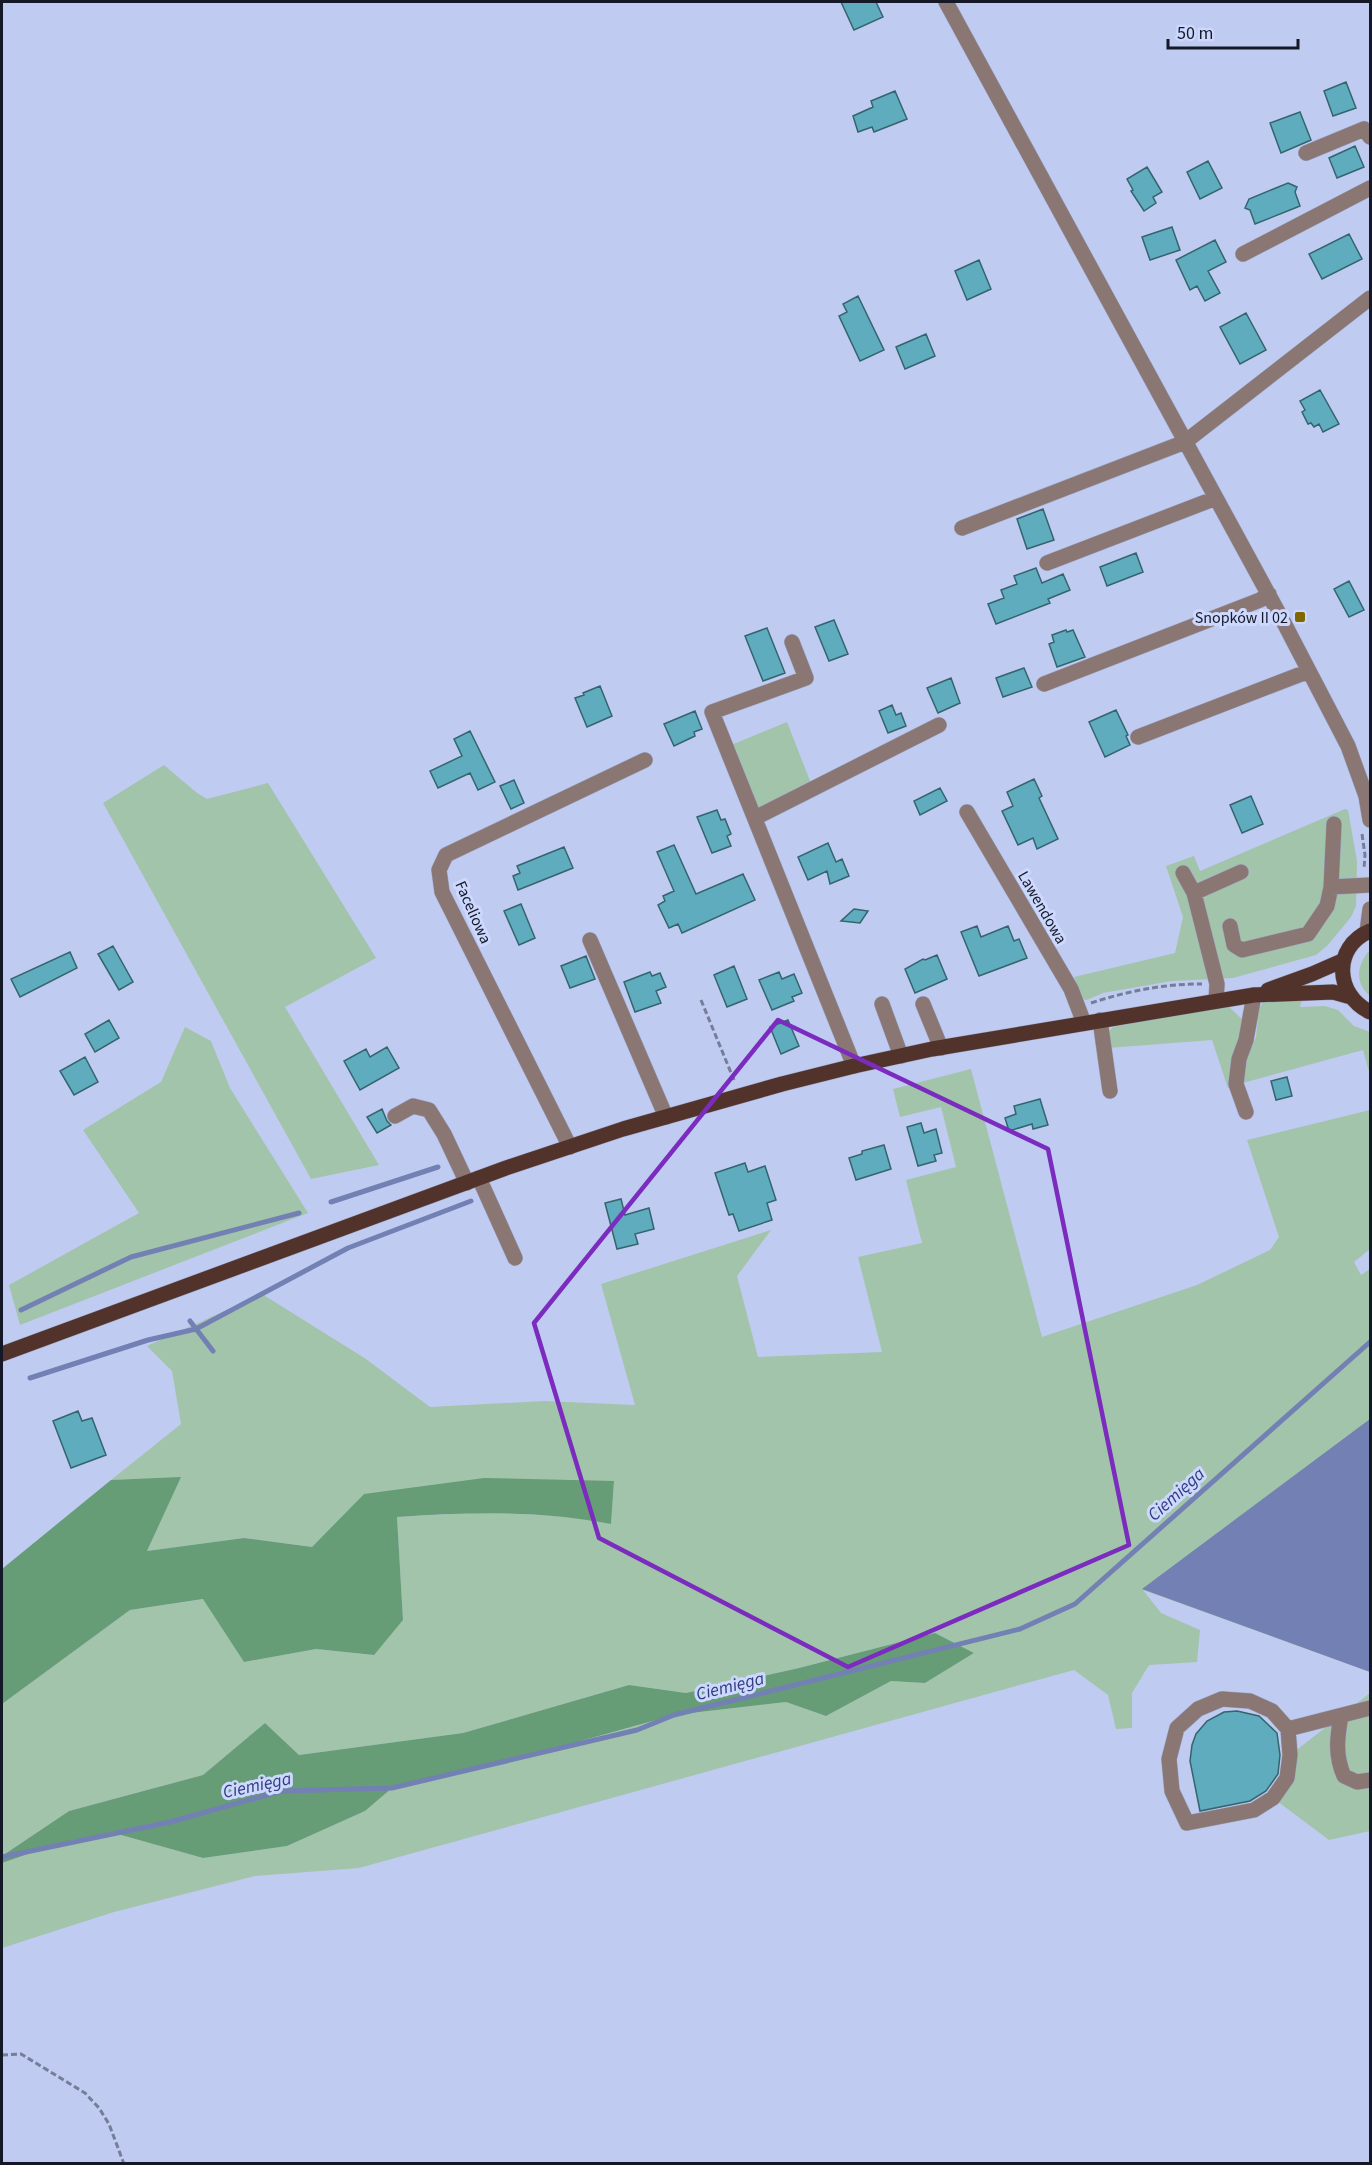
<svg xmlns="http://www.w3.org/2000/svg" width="1372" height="2165" font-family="'Source Sans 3',sans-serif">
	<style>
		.green { fill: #a2c4aa }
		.forest { fill: #669c76 }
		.water { fill: #7380b4 }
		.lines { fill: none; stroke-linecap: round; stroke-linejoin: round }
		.stream { stroke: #7380b4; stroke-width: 5 }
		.building { fill: #5eacbd; stroke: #34646e; stroke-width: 1.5 }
		.minor-casing { stroke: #9ea7c8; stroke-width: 16 }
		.major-casing { stroke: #9ea7c8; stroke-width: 16 }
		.path { stroke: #757d98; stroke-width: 3; stroke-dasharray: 6 3; stroke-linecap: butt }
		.minor { stroke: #8a7773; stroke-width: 15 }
		.major { stroke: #52332c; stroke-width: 15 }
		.marked { fill: none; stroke: #7b2cbf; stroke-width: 4.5; stroke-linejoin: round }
		.poi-dot { fill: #806800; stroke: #cdd8fe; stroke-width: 2 }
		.labels { text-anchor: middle; stroke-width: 6; stroke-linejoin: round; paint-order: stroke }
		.poi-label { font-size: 16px; fill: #151826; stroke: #cdd8fe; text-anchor: end }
		.street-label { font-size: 16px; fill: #151826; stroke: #cdd8fe }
		.water-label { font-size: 18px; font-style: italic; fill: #313c7e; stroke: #cdd8fe }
	</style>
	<rect width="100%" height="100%" fill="#c0cbf1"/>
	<path class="green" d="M787,722L812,786L757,811L731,745Z
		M164,765L197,793L207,799L268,783L376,958L285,1007L379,1165L311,1179L103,803Z
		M1345,809L1348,810L1357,861L1356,906L1351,917L1328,945L1316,955L1233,978L1172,981L1103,993L1087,1000L1082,999L1074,977L1175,953L1183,917L1166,866L1194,856L1200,871Z
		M1370,950V996C1354,983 1357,964 1370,950Z
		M1302,999L1300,1007L1325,1006L1338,1010L1354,1026L1370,1032V1075L1363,1050L1243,1083L1244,1064L1256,1037L1259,1009L1263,1002Z
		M1226,1004L1244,1021L1234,1086L1228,1088L1212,1040L1108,1048L1107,1033L1113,1027Z
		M185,1027L211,1041L230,1088L308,1213L20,1325L9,1285L139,1213L83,1130L161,1082Z
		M971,1069L1042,1337L1197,1285L1270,1250L1279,1237L1247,1140L1370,1110V1249L1354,1262L1361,1275L1370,1269V1672L1143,1590L1161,1613L1200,1630L1197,1662L1149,1665L1132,1693V1728L1116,1729L1108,1695L1074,1670L359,1868L255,1876L114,1912L2,1948V1863L45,1848L114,1833L203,1858L287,1846L365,1811L392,1788L527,1756L674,1715L786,1702L826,1716L891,1681L925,1683L974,1653L935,1633L799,1668L686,1693L629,1685L463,1733L299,1755L265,1723L203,1775L69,1811L2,1856V1704L130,1610L204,1599L244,1662L316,1649L373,1655L403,1620L397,1517L487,1512L573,1517L611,1524L614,1481L364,1494L312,1547L244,1538L147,1551L180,1478L111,1480L181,1424L172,1371L147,1346L262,1294L366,1359L430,1407L544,1401L635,1405L601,1284L771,1230L737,1276L758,1357L882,1352L858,1257L922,1243L906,1180L956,1167L941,1107L900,1117L893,1089Z
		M1370,1693V1831L1329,1840L1273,1798L1290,1755Z"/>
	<path class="forest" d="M181,1477L147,1551L244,1538L312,1547L364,1494L484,1478L614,1481L611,1524C540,1510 469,1512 397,1517L403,1620L374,1655L316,1649L244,1662L203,1599L130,1610L2,1704V1569L111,1480Z
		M935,1633L974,1653L925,1683L891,1681L826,1716L786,1702L674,1715L527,1756L392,1788L365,1811L287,1846L203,1858L114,1833L45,1848L2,1863V1856L69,1811L203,1775L265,1723L299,1755L463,1733L629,1685L686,1693L799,1668Z"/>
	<path class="water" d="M1370,1419V1672L1142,1589Z"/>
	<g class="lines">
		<path class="stream" d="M331,1202L438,1167
			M21,1310L131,1257L299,1213
			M190,1321L213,1351
			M30,1378L148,1340L196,1329L348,1248L471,1201
			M2,1857L170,1822L281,1791L392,1788L637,1730L674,1715L1020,1629L1075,1604L1370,1342"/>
	</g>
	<path class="building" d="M841,2H876L883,17L854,30Z
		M1346,82L1356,108L1333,116L1324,91Z
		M895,91L907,119L874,132L872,127L858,132L853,116L873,107L871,101Z
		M1300,112L1311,140L1281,153L1270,123Z
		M1355,146L1364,167L1337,178L1329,158Z
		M1208,161L1222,188L1200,199L1187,172Z
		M1147,167L1162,192L1153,197L1156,203L1144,211L1131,191L1133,190L1127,179Z
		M1288,183L1297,187L1295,192L1300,206L1255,224L1250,210L1245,208L1249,199Z
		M1172,227L1180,250L1150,260L1142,237Z
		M1349,234L1362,259L1322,279L1309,254Z
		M1215,240L1226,262L1208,271L1220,293L1205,301L1197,286L1190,290L1176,260Z
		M979,260L991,289L967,300L955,271Z
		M858,296L884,350L860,361L839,316L847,312L843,304Z
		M1246,313L1266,350L1240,364L1220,327Z
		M926,334L935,356L905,369L896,347Z
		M1320,390L1339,424L1323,432L1319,424L1314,427L1311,423L1308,424L1302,412L1305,410L1300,401Z
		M1043,509L1054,540L1027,549L1017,519Z
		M1136,553L1143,572L1107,586L1100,567Z
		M1036,568L1042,583L1063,574L1070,590L1048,599L1050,603L996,624L988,604L1004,598L1001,590L1017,584L1014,576Z
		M1349,581L1364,610L1349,617L1334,589Z
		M834,620L848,654L829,661L815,627Z
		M767,628L785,673L763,681L745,636Z
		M1066,630L1067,632L1073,630L1085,657L1057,667L1049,644L1054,642L1052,635Z
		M1024,668L1032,687L1003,697L996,678Z
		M951,678L960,703L938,713L927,688Z
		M600,686L612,716L587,727L575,698L584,695L583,693Z
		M892,705L896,715L901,713L906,726L888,733L879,711Z
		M1116,710L1128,735L1126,736L1130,745L1105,757L1089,722Z
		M695,711L702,729L694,732L695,736L674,746L664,724Z
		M470,731L495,782L478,790L470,773L438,788L430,771L462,756L454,739Z
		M1034,779L1042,796L1039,798L1058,839L1037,849L1033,838L1018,845L1002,811L1013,806L1007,792Z
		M514,780L524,803L511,809L500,786Z
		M940,788L947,801L920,815L914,801Z
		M1251,796L1263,824L1242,833L1230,805Z
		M717,810L721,820L725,819L731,834L727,836L731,846L712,853L697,817Z
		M828,843L836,862L842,859L849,876L830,884L827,871L808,880L798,857Z
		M674,845L696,894L743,874L755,900L682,933L678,924L669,928L658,905L665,901L663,896L674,891L657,852Z
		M564,847L573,868L518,890L513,876L520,873L517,866Z
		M521,904L535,938L519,945L504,911Z
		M854,909L868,911L860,923L841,921Z
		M977,926L981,937L1008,926L1014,941L1019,939L1027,958L979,976L961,932Z
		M113,946L133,982L119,990L98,954Z
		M70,952L77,968L20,997L11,979Z
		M937,955L947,979L915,993L905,969L923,959L925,960Z
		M586,956L595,979L570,988L561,966Z
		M734,966L747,999L727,1007L714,975Z
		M650,972L652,976L660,973L666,987L656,991L661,1003L635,1012L624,982Z
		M779,972L782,979L794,974L802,993L792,997L794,1001L772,1010L759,980Z
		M109,1020L119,1038L95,1052L85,1034Z
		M788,1020L799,1046L781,1054L770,1027Z
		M387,1047L399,1068L360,1090L344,1061L366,1049L370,1057Z
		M85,1057L98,1082L74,1095L60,1071Z
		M1287,1077L1292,1096L1276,1100L1271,1081Z
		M1040,1099L1048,1125L1033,1129L1032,1124L1009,1131L1005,1118L1016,1114L1014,1106Z
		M382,1109L387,1121L391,1125L377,1133L367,1117Z
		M921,1123L924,1133L936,1129L942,1153L934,1155L936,1161L918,1166L907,1127Z
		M884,1145L891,1169L856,1180L849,1158L862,1154V1151Z
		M745,1163L748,1172L765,1166L776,1200L767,1203L772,1220L739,1231L733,1214L729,1215L715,1173Z
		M621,1199L625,1215L649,1208L654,1229L635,1234L638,1244L617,1249L605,1203Z
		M78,1411L82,1421L92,1418L106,1455L71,1468L53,1421Z
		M1237,1711L1259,1716L1277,1733L1280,1755L1278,1774L1266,1791L1250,1801L1200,1811L1190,1761L1192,1745L1196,1734L1207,1721L1224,1712Z"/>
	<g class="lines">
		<defs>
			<path id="minor" d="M946,2L1283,621L1348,746L1366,796L1370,820
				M1306,153L1364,129L1370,137
				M1243,254L1370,188
				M962,528L1185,442L1370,298
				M1047,563L1216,498
				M792,642L806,678L712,712L854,1066
				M1044,684L1260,600L1269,594
				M1138,737L1309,671
				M967,812L1071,989L1084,1023
				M755,818L939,725
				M1183,873L1194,893L1217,984L1216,1001
				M1331,887L1370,885
				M1194,893L1241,872
				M1230,926L1234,945L1242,950L1308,934L1327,906L1331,887L1334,824
				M1367,932L1370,909
				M590,940L666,1117
				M882,1004L901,1056
				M923,1004L941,1048
				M1100,1020L1110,1091
				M1246,1112L1236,1084L1239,1059L1246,1040L1254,995
				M395,1116L413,1106L429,1110L444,1134L467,1183
				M570,1147L442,892L439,870L446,855L645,760
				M479,1178L515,1258
				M1222,1699L1250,1701L1272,1711L1288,1729L1290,1755L1287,1778L1273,1798L1254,1810L1187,1823L1172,1791L1169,1759L1177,1728L1198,1709Z
				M1341,1716C1337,1738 1335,1756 1344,1776L1357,1782L1370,1780
				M1288,1729L1370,1708"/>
			<path id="major" d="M1370,931C1332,947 1335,995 1370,1012
				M1268,990L1312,974L1344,960
				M2,1354L506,1168L623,1129L782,1084L854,1066L932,1049L1254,995L1333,992L1351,997"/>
		</defs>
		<use href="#minor" class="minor-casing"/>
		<use href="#major" class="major-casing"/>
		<path class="path" d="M1362,834L1365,855L1364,869
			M701,1000L734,1080
			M1091,1003C1128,991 1163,984 1202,984
			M2,2055L21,2054L85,2093L99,2108L109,2124L124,2164"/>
		<use href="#minor" class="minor"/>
		<use href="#major" class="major"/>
	</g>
	<path class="marked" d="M778,1020L1048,1149L1129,1545L848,1667L599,1538L534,1323Z"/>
	<rect class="poi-dot" x="1294" y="611" width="12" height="12" rx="3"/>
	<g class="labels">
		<g class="poi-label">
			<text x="1288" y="623">Snopków II 02</text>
		</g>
		<g class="street-label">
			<text transform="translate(1043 907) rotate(60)" y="6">Lawendowa</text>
			<text transform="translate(474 912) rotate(66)" y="6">Faceliowa</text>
		</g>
		<g class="water-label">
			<text transform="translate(1176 1494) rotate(-42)" y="6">Ciemięga</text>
			<text transform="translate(730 1686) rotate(-14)" y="6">Ciemięga</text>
			<text transform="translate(257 1785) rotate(-12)" y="6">Ciemięga</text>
		</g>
	</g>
	<rect width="1372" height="2165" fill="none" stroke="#151826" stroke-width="6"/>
	<path d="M1168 39v9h130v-9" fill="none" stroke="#151826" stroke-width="3"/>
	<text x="1177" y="39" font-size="18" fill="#151826" stroke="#cdd8fe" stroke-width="4.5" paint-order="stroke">50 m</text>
</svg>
